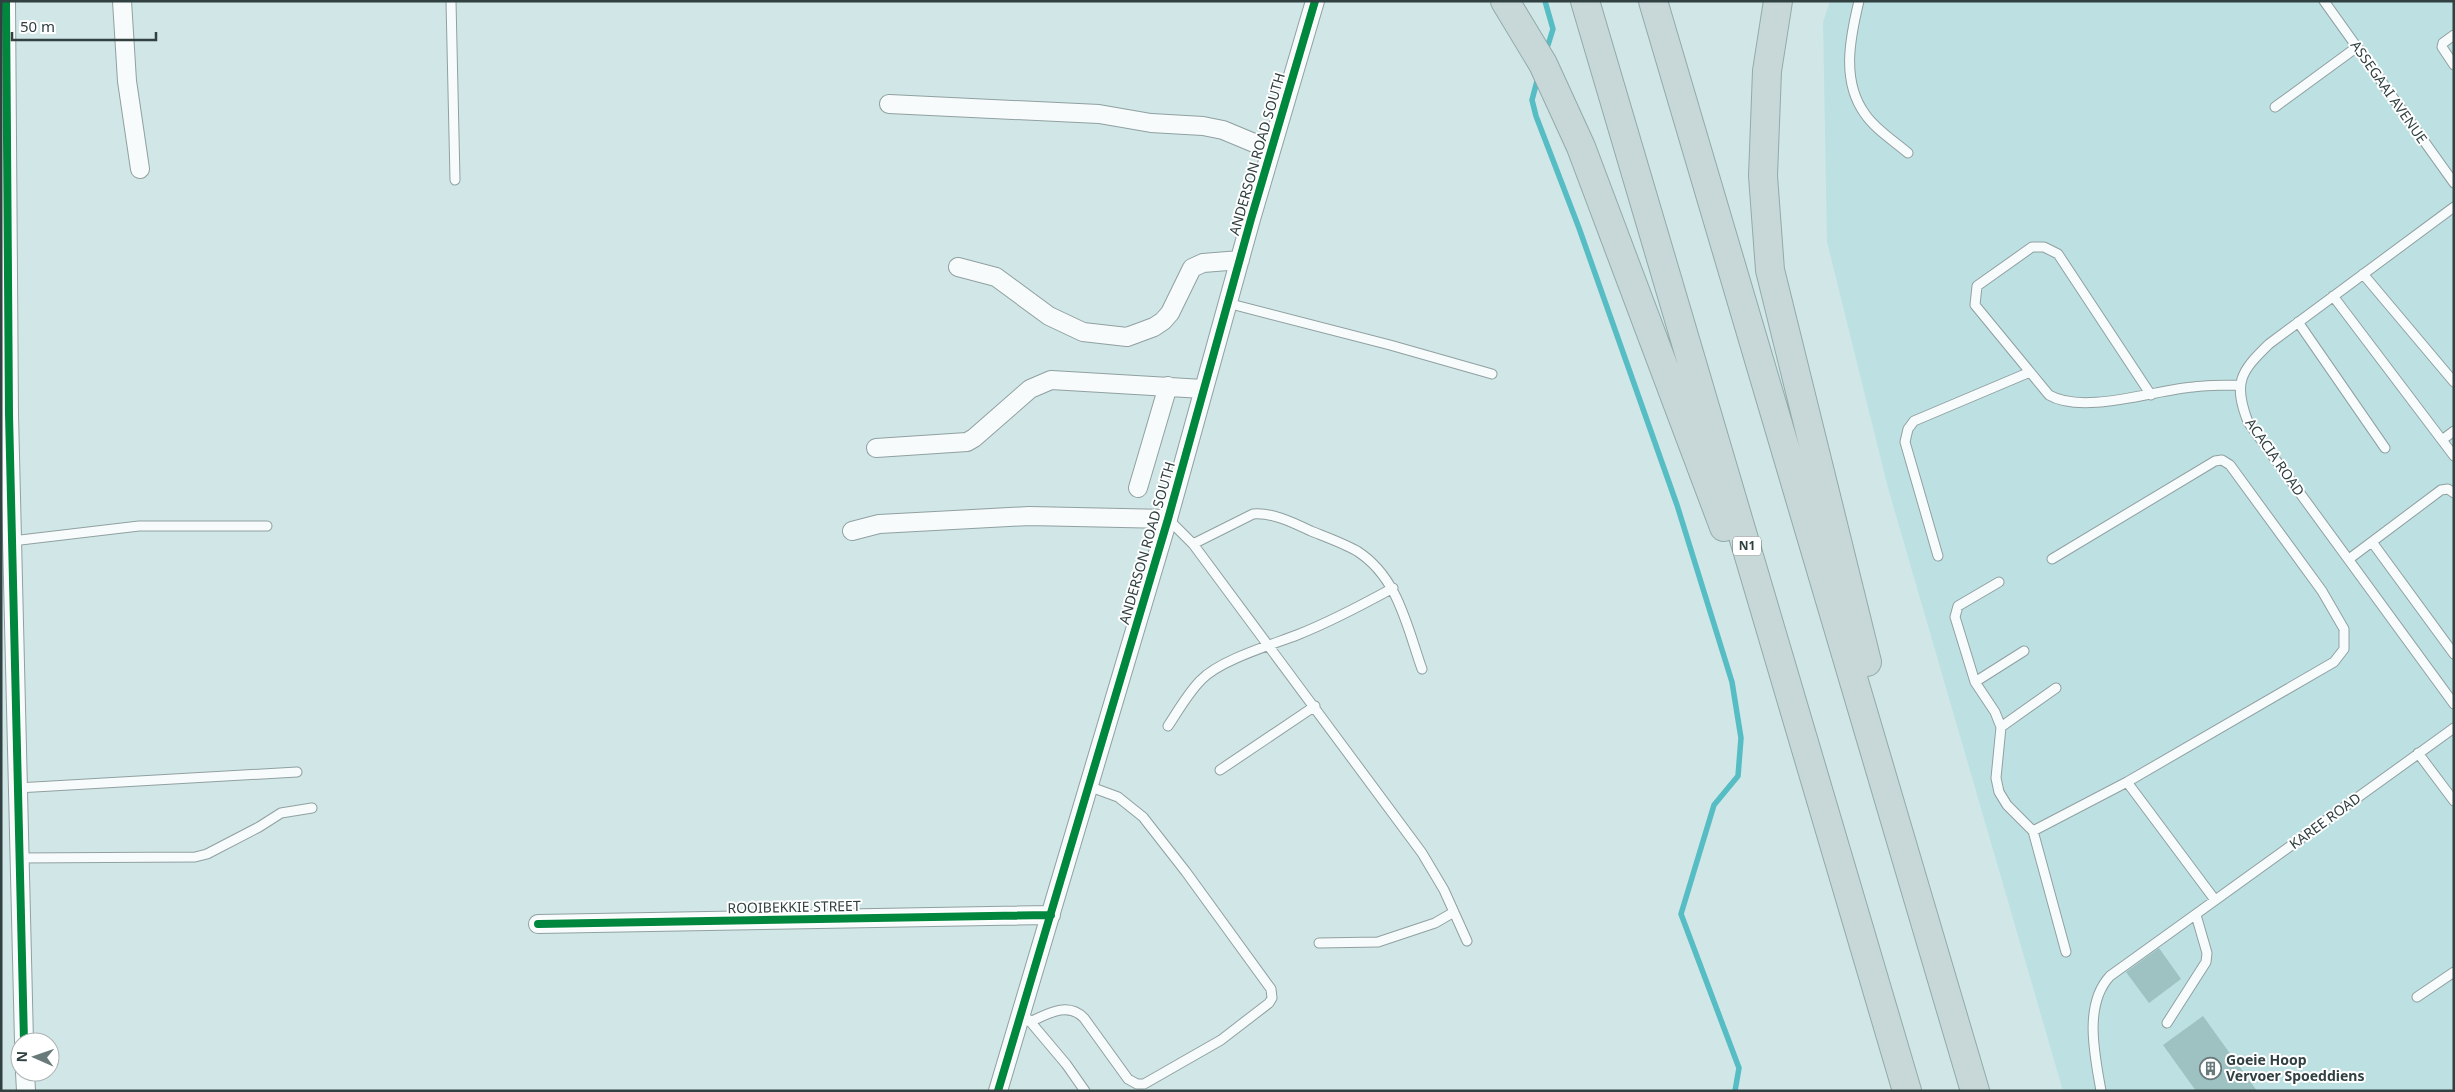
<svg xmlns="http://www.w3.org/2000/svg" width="2455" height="1092" font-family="'Noto Sans',sans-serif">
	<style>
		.built { fill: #bde1e3 }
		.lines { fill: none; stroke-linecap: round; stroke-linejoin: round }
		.stream { stroke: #55bdc3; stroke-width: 5.5 }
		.building { fill: #9ec1c2 }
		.lane-casing { stroke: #90a0a1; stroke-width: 11 }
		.street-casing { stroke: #90a0a1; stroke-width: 20 }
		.highway-casing { stroke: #91aaaa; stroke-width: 30 }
		.lane { stroke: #f8fbfb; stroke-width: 9 }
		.street { stroke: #f8fbfb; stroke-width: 18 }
		.highway { stroke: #c8d8d9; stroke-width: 28 }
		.cycleway-casing { stroke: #fff; stroke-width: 11 }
		.cycleway { stroke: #00873e; stroke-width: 8 }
		.labels { text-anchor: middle; stroke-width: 4; stroke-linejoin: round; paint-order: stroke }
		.shield { fill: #fff; stroke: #6f797a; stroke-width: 1 }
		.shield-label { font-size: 12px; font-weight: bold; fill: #314041 }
		.street-label { font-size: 14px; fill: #314041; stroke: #fff }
		.poi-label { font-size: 14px; font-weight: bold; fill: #314041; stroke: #fff; text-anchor: start }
	</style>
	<rect width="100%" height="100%" fill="#d0e6e7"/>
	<path class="built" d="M1830,1H2454V1091H2063L1888,488L1827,242L1823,22Z"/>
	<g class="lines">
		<path class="stream" d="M1545,1L1553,29L1548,45
			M1537,81L1532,100L1536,116L1579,228L1677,505L1732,682L1741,738L1738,776L1714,805L1681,914L1739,1068L1735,1091"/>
	</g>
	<path class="building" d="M2159,948L2181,979L2149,1003L2126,972Z
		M2203,1016L2257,1091H2196L2163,1045Z"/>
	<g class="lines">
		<defs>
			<path id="lane" d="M451,1L455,180
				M1859,1C1850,38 1841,81 1865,114C1875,129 1894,141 1908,153
				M2324,1L2454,183
				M2454,35L2443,43L2442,47L2454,65
				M2275,107L2357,47
				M2454,207L2269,344C2240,372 2233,383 2248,422L2454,704
				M2363,274L2454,382
				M2333,296L2454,456
				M1227,303L1390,345L1492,374
				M2298,322L2385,448
				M2151,395L2058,254L2044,247H2032L1977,286L1975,305L2049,395C2083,415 2155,390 2193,387C2209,385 2224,385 2240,385
				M2442,440L2454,431
				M1168,519L1193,544L1422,853L1444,890L1467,941
				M12,541L139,526H267
				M2372,542L2454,654
				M1193,544L1253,514C1272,512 1294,523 1311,531C1326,537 1343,543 1357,551C1398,577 1407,627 1422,669
				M1938,556L1905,442L1908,429L1914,421L2030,372
				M2349,559L2441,490L2448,489L2454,493
				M1999,582L1958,606L1955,617L1975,682L1995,712L2001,727L1996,778L1999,792L2007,805L2033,831L2066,952
				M1975,682L2024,651
				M1168,726C1178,711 1188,693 1201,680C1220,660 1271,645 1297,635C1330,622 1362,605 1393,588
				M2001,727L2056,688
				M2418,753L2454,801
				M1220,770L1315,706
				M2127,782L2215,900
				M17,788L297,772
				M2033,831L2127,782L2334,662L2344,649V629L2322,591L2230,465L2222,460L2215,461L2052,559
				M18,858L195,857L207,854L259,827L281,813L312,808
				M1319,943L1378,942L1435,923L1454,912
				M2417,997L2454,972
				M1028,1019L1066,1064L1085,1091
				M1030,1022C1047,1014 1068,1001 1084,1018L1128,1079L1137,1084H1144L1221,1040L1269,1003L1272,998L1271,989L1186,872L1143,817L1118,797L1088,786
				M2167,1023L2206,962L2207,953L2196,915
				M2101,1091C2095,1056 2083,1005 2110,976L2454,728"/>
			<path id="street" d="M6,1L9,414L24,1042
				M122,1L127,81L140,169
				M889,104L1099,114L1151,123L1203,126L1223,130L1271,150
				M958,267L996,277L1049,316L1083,332L1127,337L1154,327L1163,321L1170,313L1192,268L1203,263L1240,260
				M876,448L967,442L974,438L1030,389L1051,380L1203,389
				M1138,488L1168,386
				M852,531L879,524L1029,516L1168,519
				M538,924L1051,915
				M25,1072L26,1091
				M998,1091L1168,519L1251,219L1315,1"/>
			<path id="highway" d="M1505,1L1543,64L1581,147L1724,527
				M1585,1L1907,1091
				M1653,1L1975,1091
				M1778,1L1767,71L1763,176L1770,270L1867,662"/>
		</defs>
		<use href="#lane" class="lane-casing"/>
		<use href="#street" class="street-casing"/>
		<use href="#highway" class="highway-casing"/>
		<use href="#lane" class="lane"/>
		<use href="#street" class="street"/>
		<use href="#highway" class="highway"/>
		<defs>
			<path id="cycleway" d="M6,1L9,414L24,1042
				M538,924L1051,915
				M998,1091L1168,519L1251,219L1315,1"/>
		</defs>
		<use href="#cycleway" class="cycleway-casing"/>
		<use href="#cycleway" class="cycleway"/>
	</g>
	<defs>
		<symbol id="building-ring" viewBox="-11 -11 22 22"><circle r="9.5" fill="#fff" stroke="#697a7b" stroke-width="1.5"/><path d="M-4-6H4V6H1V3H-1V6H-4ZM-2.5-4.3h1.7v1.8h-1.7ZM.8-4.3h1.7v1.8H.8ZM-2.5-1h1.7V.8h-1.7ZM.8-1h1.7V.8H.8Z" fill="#697a7b"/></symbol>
	</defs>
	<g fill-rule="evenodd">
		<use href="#building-ring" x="2198" y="1056" width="25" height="25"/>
	</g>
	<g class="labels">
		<rect class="shield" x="1733" y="536.5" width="28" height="19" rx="4"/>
		<g class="shield-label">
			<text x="1747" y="550">N1</text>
		</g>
		<g class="street-label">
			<text transform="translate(2389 92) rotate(55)" y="5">ASSEGAAI AVENUE</text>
			<text transform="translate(1257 154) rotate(-74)" y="5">ANDERSON ROAD SOUTH</text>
			<text transform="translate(2275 457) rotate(55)" y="5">ACACIA ROAD</text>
			<text transform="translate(1147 543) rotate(-74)" y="5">ANDERSON ROAD SOUTH</text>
			<text transform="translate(2325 821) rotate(-36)" y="5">KAREE ROAD</text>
			<text transform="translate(794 907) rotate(-1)" y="5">ROOIBEKKIE STREET</text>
		</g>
		<g class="poi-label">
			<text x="2226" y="1065">Goeie Hoop<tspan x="2226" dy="16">Vervoer Spoeddiens</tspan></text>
		</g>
	</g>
	<rect width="2455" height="1092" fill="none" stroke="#314041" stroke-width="5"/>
	<g transform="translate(35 1057) rotate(272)"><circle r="24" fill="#ffffff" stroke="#adb3b3"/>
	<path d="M0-4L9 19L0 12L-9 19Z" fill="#697a7b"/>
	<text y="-8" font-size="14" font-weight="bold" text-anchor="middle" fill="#314041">N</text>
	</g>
	<path d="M12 32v8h144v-8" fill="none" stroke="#314041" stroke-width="2.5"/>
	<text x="20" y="32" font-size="15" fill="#314041" stroke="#ffffff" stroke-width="4" paint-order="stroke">50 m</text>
</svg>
